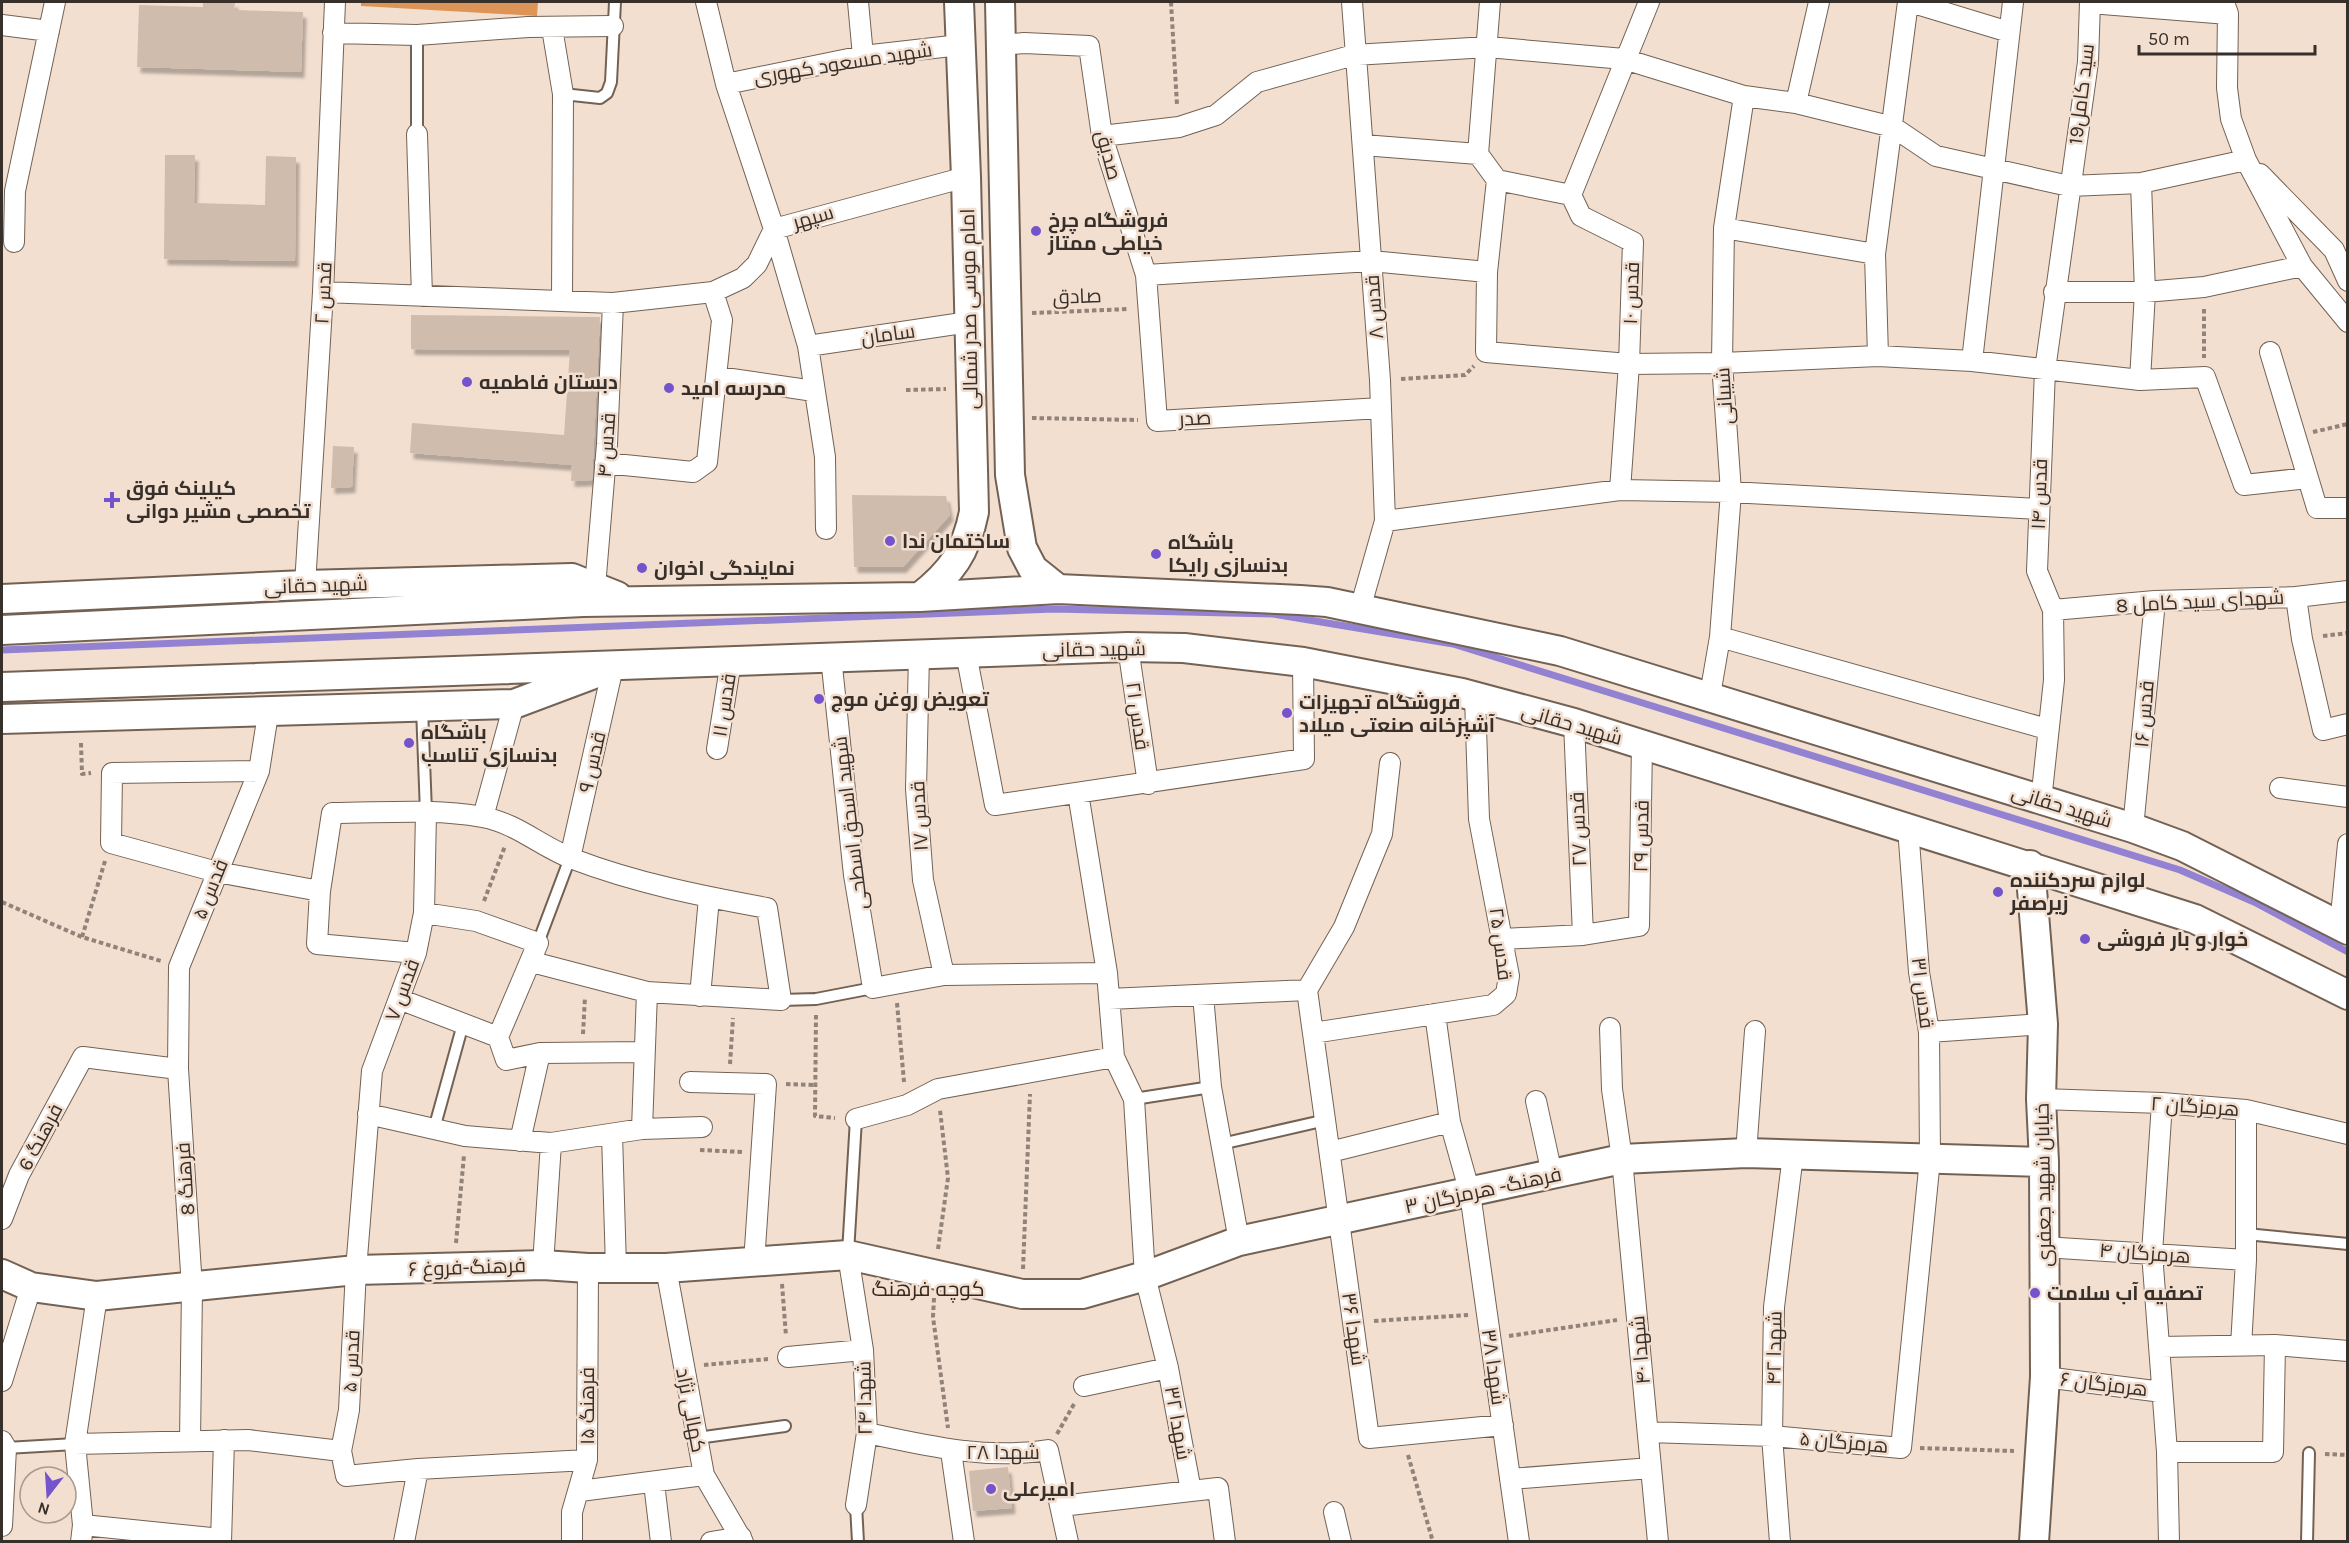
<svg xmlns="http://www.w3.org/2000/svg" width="2349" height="1543" font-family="Karla,Cairo,sans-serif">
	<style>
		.forest { fill: #dd9557 }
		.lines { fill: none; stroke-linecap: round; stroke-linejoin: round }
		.stream { stroke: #9282d1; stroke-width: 7 }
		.building { fill: #cfbcad; filter: url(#shadow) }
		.lane-casing { stroke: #736254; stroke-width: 14 }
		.street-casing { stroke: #736254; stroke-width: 22 }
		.secondary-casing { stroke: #736254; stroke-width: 32 }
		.path { stroke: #918379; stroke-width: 4; stroke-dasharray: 4.5 3; stroke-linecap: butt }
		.lane { stroke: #fff; stroke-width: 10 }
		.street { stroke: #fff; stroke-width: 20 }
		.secondary { stroke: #fff; stroke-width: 28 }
		.poi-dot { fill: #7453cd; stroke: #f3dfd0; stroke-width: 2 }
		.labels { text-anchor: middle; stroke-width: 5; stroke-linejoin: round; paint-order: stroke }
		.street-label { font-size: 20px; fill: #372f29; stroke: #f3dfd0 }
		.poi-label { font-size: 20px; font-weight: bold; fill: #372f29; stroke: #f3dfd0; text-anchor: start }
		.neighbourhood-label { font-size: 21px; fill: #36281c; stroke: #f3dfd0 }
	</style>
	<defs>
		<filter id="shadow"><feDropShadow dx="3.5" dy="6" stdDeviation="1.5" flood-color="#0004"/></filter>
	</defs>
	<rect width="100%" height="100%" fill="#f3dfd0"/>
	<path class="forest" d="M361,2H538L537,16L361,6Z"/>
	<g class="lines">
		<path class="stream" d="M2,650L1054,609L1273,614L1453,644L2180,870L2254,902L2348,952"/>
	</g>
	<path class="building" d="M203,2H235L234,10L303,12L301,72L137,67L139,5L203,7Z
		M165,155H195L194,203L265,205L266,156L296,157L295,261L164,259Z
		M411,315L600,317L592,480L571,481L572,465L410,453L412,423L564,435L570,350L411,349Z
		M333,446L354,447L352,487L331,488Z
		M852,495L946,496L950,515L903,567H854Z
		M1008,1467L1012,1508L973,1511L969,1471Z"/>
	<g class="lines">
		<defs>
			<path id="lane" d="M417,35V134
				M563,94L600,98L607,93L611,82L615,2
				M422,708L426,812
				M538,943L570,858
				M781,1000L816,999L873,988
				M1134,1099L1211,1087
				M434,1129L463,1024
				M1221,1144L1326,1120
				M2246,1234L2348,1244
				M848,1253L856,1119
				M697,1438L785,1426
				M6,1448L75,1444
				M856,1505L858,1542
				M2307,1542L2309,1453"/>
			<path id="street" d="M706,2L726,84L774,229L966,177
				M858,2L863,56
				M1352,2L1380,380L1385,521L1360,609
				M1490,2L1478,154L1497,180L1571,195
				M1910,2L2009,32
				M2224,2L2228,14L2227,88L2231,119L2246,160L2302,266L2348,322
				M2090,3L2228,14
				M2,25L49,31
				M552,28L563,94L562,301
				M333,33L417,35L528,27L613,26
				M1001,45L1024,43L1089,46L1102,136L1146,275L1157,421L1381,408
				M726,84L863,56L960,45
				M1796,103L1819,2
				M417,134L422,296
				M1102,136L1179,127L1216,115L1257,82L1354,55L1488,47L1624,59L1744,96L1796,103L1893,127L1936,156L2069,186L2141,183L2246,160
				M1363,145L1478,154
				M2260,174L2334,250L2348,281
				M1497,180L1487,272L1486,352L1629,364L1722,363L1878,356L1972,361L2140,380L2205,377L2244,485L2308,478
				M1724,228L1875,254
				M774,229L808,346L825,457L826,529
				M14,242L15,191L55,2
				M1146,275L1371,261L1487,272
				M323,292L613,303L713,292L743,278L757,264L774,229
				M2054,292H2145L2204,287L2302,266
				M808,346L969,322
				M2270,352L2317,508H2348
				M1878,356L1875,254L1908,2
				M1972,361L2013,2
				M718,377L814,391
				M2140,380L2145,292L2141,183
				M605,463L693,472L707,462L722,320L713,292
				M1620,490L1629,364L1633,242L1581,216L1571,195L1649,2
				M1385,521L1620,490L1731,492L2038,509
				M305,585L323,292L335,2
				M595,587L607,444L613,303
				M2296,597L2302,639L2323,730L2348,724
				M2053,610L2155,601L2296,597L2348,591
				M1720,637L2047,729
				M1128,647L1148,784
				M966,653L995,805L1304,759L1303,662
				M919,654L916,789L923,880L944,975
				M831,657L854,875L873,988L944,975L1107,973
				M1710,695L1720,637L1731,492L1722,363L1724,228L1744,96
				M1574,723L1583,935
				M717,749L731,661
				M1390,763L1382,834L1344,927L1307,990L1369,1438L1503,1425
				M259,771L112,773L111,843L217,872L320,891
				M2280,788L2348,797
				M1078,793L1107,973L1114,1057L1134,1099L1145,1276L1168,1368L1191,1491L1218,1488L1225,1542
				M2041,801L2054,680L2053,610L2037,571L2045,370L2088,62L2090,2
				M483,817L514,704
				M2133,828L2155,601
				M570,858L613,667
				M2340,926L2348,844
				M1503,939L1583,935L1639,926L1642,745
				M416,953L317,944L320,891L332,813C382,813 433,808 482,817C517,823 541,847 573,859C636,883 701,896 767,908L781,1000L647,992L532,962
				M1203,995L1211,1087L1239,1241
				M700,996L709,898
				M399,999L498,1037L538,943L476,921L424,913
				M1109,999L1307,990
				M1435,1014L1450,1122L1470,1193L1519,1542
				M1610,1028L1612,1089L1622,1159L1658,1542
				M1929,1032L2043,1024
				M1313,1033L1493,1005L1506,994L1509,976L1479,819L1475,697
				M498,1037L506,1060L540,1053L644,1052
				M690,1082L766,1084L754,1263
				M2041,1099L2162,1103L2246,1110L2348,1134
				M1536,1101L1552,1174
				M2162,1103L2152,1253L2167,1452L2169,1542
				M368,1114L465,1136L551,1143L642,1129L702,1127
				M856,1119L907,1105L938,1089L1114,1057
				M642,1129L647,992
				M612,1134L616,1268
				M520,1141L540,1053
				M1330,1152L1450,1122
				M1746,1153L1755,1031
				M2,1219L19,1175L83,1057L178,1069
				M2044,1247L2246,1260
				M848,1255L863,1350L867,1433L856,1505
				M543,1265L551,1143
				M666,1268L704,1475L743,1542
				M2241,1346L2246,1260V1110
				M2160,1347L2275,1345L2348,1351
				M788,1357L863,1350
				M2045,1377L2162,1392
				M2,1381L31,1287
				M1084,1386L1168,1368
				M1648,1432L1772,1436L1901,1448L1930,1159L1929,1032L1919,972L1908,828
				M867,1433C927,1446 986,1460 1048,1450L1068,1542
				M2,1441L6,1448L2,1526
				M190,1441L192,1288L178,1069L179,967L259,771L268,714
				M75,1444L248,1440L341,1451L346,1476L418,1469L404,1542
				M341,1451L349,1410L356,1270L372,1071L416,953L424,913L426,812
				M951,1451L964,1542
				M2167,1452H2273L2275,1345
				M418,1469L587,1460
				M1510,1479L1651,1468
				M654,1483L661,1542
				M580,1491L704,1475
				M1061,1506L1191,1491
				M1334,1512L1341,1542
				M83,1525L221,1539
				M81,1542L83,1525L75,1444L97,1296
				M221,1542L224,1440
				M572,1542V1512L587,1460L588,1268
				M711,1542L741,1537
				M1780,1542L1772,1436L1774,1307L1793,1155"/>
			<path id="secondary" d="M1000,2L1010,475L1022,548L1033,569L1058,589
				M920,597C952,572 966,552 974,512L966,177L959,2
				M2,599L305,585L572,578L617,596
				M2,630L583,602L920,597L1058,589L1300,600L1327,602L1560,651L2133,828L2182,846L2348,930
				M2,687L1128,647L1184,648L1303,662L1462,693L1574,723L2195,919L2348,995
				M2,719L514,704L594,674
				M2030,865L2043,1024L2041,1099L2044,1162L2045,1377L2034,1542
				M2,1274L31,1287L97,1296L356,1270L543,1265L588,1268H666L848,1255L1022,1294H1082L1145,1276L1239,1241L1622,1159L1746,1153L2044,1162"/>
		</defs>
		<use href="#lane" class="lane-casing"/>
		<use href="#street" class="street-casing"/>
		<use href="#secondary" class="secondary-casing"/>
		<path class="path" d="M1171,2L1177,105
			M2204,309V358
			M1032,313L1129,309
			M1401,379L1465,375L1474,366
			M906,390L946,389
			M1032,418L1138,420
			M2313,432L2348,424
			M2323,636L2348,633
			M81,743L82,774L91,773
			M484,901L505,846
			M2,902L82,937L161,961
			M82,937L105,861
			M897,1003L904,1082
			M816,1015L815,1116L835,1118
			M583,1034L585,997
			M730,1064L733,1018
			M786,1084L816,1085
			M700,1150L743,1152
			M456,1243L464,1155
			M938,1249L948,1178L940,1110
			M1023,1269L1030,1094
			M782,1284L786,1336
			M934,1298L933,1317L948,1428
			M1374,1321L1468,1315
			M1509,1336L1617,1320
			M704,1365L768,1359
			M1057,1434L1074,1404
			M1920,1448L2014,1451
			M2325,1454L2348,1455
			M1408,1455L1433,1542"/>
		<use href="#lane" class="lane"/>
		<use href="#street" class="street"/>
		<use href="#secondary" class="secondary"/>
	</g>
	<g class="poi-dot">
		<circle cx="1036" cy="231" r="6"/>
		<circle cx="467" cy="382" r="6"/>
		<circle cx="669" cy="388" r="6"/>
		<path d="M109 491h6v6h6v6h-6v6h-6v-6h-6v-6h6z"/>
		<circle cx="890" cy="541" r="6"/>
		<circle cx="1156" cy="554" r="6"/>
		<circle cx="642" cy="568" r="6"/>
		<circle cx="819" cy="699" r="6"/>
		<circle cx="1287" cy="713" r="6"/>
		<circle cx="409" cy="743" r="6"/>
		<circle cx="1998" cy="892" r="6"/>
		<circle cx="2085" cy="939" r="6"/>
		<circle cx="2035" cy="1293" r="6"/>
		<circle cx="991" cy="1489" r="6"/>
	</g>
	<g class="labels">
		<g class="street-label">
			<text transform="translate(843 63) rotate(-9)" y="7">شهید مسعود کهوری</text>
			<text transform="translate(2081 94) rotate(-83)" y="7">سید کامل19</text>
			<text transform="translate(1109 155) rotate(75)" y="7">صدیق</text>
			<text transform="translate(813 217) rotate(-16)" y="7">سپهر</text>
			<text transform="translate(323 293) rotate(-87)" y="7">قدس ۲</text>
			<text transform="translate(1631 293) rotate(-88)" y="7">قدس ۱۰</text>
			<text transform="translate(1077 296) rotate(-2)" y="7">صادق</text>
			<text transform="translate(1374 307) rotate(-94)" y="7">قدس ۸</text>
			<text transform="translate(969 309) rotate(-91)" y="7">امام موسی صدر شمالی</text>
			<text transform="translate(888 334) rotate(-8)" y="7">سامان</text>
			<text transform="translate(1724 396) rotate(-94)" y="7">شیبانی</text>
			<text transform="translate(1195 418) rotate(-3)" y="7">صدر</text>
			<text transform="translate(606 445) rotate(-86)" y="7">قدس ۴</text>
			<text transform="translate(2039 494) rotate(-88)" y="7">قدس ۱۴</text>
			<text transform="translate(316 585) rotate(-2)" y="7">شهید حقانی</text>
			<text transform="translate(2200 601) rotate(-3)" y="7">شهدای سید کامل 8</text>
			<text transform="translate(1094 649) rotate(-1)" y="7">شهید حقانی</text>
			<text transform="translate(724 705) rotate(-81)" y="7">قدس ۱۱</text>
			<text transform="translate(2144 714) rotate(-85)" y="7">قدس ۱۶</text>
			<text transform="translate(1138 716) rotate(82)" y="7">قدس ۲۱</text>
			<text transform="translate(1572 724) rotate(16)" y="7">شهید حقانی</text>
			<text transform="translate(592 762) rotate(-77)" y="7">قدس ۹</text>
			<text transform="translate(2062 806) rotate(17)" y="7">شهید حقانی</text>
			<text transform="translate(919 816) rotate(-93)" y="7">قدس ۱۷</text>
			<text transform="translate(850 823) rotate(-97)" y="7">شهید اسحق اسطحی</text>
			<text transform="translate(1578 829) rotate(-92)" y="7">قدس ۲۷</text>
			<text transform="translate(1641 836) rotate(-89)" y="7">قدس ۲۹</text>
			<text transform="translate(210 889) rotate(-68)" y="7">قدس ۵</text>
			<text transform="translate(1501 944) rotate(83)" y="7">قدس ۲۵</text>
			<text transform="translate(402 990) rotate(-70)" y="7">قدس ۷</text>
			<text transform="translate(1923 993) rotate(83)" y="7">قدس ۳۱</text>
			<text transform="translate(2195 1106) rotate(4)" y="7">هرمزگان ۲</text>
			<text transform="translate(40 1137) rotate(-62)" y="7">فرهنگ 6</text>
			<text transform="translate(185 1179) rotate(-94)" y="7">فرهنگ 8</text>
			<text transform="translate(2043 1185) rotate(-91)" y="7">خیابان شهید جعفری</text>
			<text transform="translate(1483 1190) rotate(-12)" y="7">فرهنگ- هرمزگان ۳</text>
			<text transform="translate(2145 1253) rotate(4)" y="7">هرمزگان ۴</text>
			<text transform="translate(467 1267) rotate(-2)" y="7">فرهنگ-فروغ ۶</text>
			<text transform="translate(1354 1329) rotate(82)" y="7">شهدا ۳۶</text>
			<text transform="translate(1774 1348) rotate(-89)" y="7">شهدا ۴۲</text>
			<text transform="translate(1640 1350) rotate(-95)" y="7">شهدا ۴۰</text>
			<text transform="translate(351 1361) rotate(-87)" y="7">قدس ۵</text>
			<text transform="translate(1494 1367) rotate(82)" y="7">شهدا ۳۸</text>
			<text transform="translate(2104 1384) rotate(7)" y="7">هرمزگان ۶</text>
			<text transform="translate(864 1398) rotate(-91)" y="7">شهدا ۲۴</text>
			<text transform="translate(587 1406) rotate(-90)" y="7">فرهنگ ۱۵</text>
			<text transform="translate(691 1410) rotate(79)" y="7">کهالی نژاد</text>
			<text transform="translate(1178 1423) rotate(80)" y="7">شهدا ۳۲</text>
			<text transform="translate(1844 1442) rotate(5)" y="7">هرمزگان ۵</text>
			<text x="1003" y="1459">شهدا ۲۸</text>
		</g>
		<g class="poi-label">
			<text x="1048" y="227">فروشگاه چرخ<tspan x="1048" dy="23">خیاطی ممتاز</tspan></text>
			<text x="479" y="389">دبستان فاطمیه</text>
			<text x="681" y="395">مدرسه امید</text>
			<text x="126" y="495">کیلینک فوق<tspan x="126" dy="23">تخصصی مشیر دوانی</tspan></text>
			<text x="902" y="548">ساختمان ندا</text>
			<text x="1168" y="549">باشگاه<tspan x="1168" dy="23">بدنسازی رایکا</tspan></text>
			<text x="654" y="575">نمایندگی اخوان</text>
			<text x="831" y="706">تعویض روغن موج</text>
			<text x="1299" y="709">فروشگاه تجهیزات<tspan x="1299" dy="23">آشپزخانه صنعتی میلاد</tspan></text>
			<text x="421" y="739">باشگاه<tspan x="421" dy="23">بدنسازی تناسب</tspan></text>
			<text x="2010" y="887">لوازم سردکننده<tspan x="2010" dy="23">زیرصفر</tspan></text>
			<text x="2097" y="946">خوار و بار فروشی</text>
			<text x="2047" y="1300">تصفیه آب سلامت</text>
			<text x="1003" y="1496">امیرعلی</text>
		</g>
		<g class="neighbourhood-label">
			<text x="928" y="1296">کوچه فرهنگ</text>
		</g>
	</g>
	<rect width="2349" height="1543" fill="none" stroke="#372f29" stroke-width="6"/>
	<g transform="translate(48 1495) rotate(197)"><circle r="28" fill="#f3dfd0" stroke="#a8998d" stroke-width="1.5"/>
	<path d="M0-4.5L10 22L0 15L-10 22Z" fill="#7453cd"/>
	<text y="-9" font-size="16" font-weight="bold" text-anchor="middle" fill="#372f29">N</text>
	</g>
	<path d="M2139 45v9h176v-9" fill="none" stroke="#372f29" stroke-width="3"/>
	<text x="2148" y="45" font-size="18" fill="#372f29" stroke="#f3dfd0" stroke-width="4.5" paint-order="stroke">50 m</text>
</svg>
